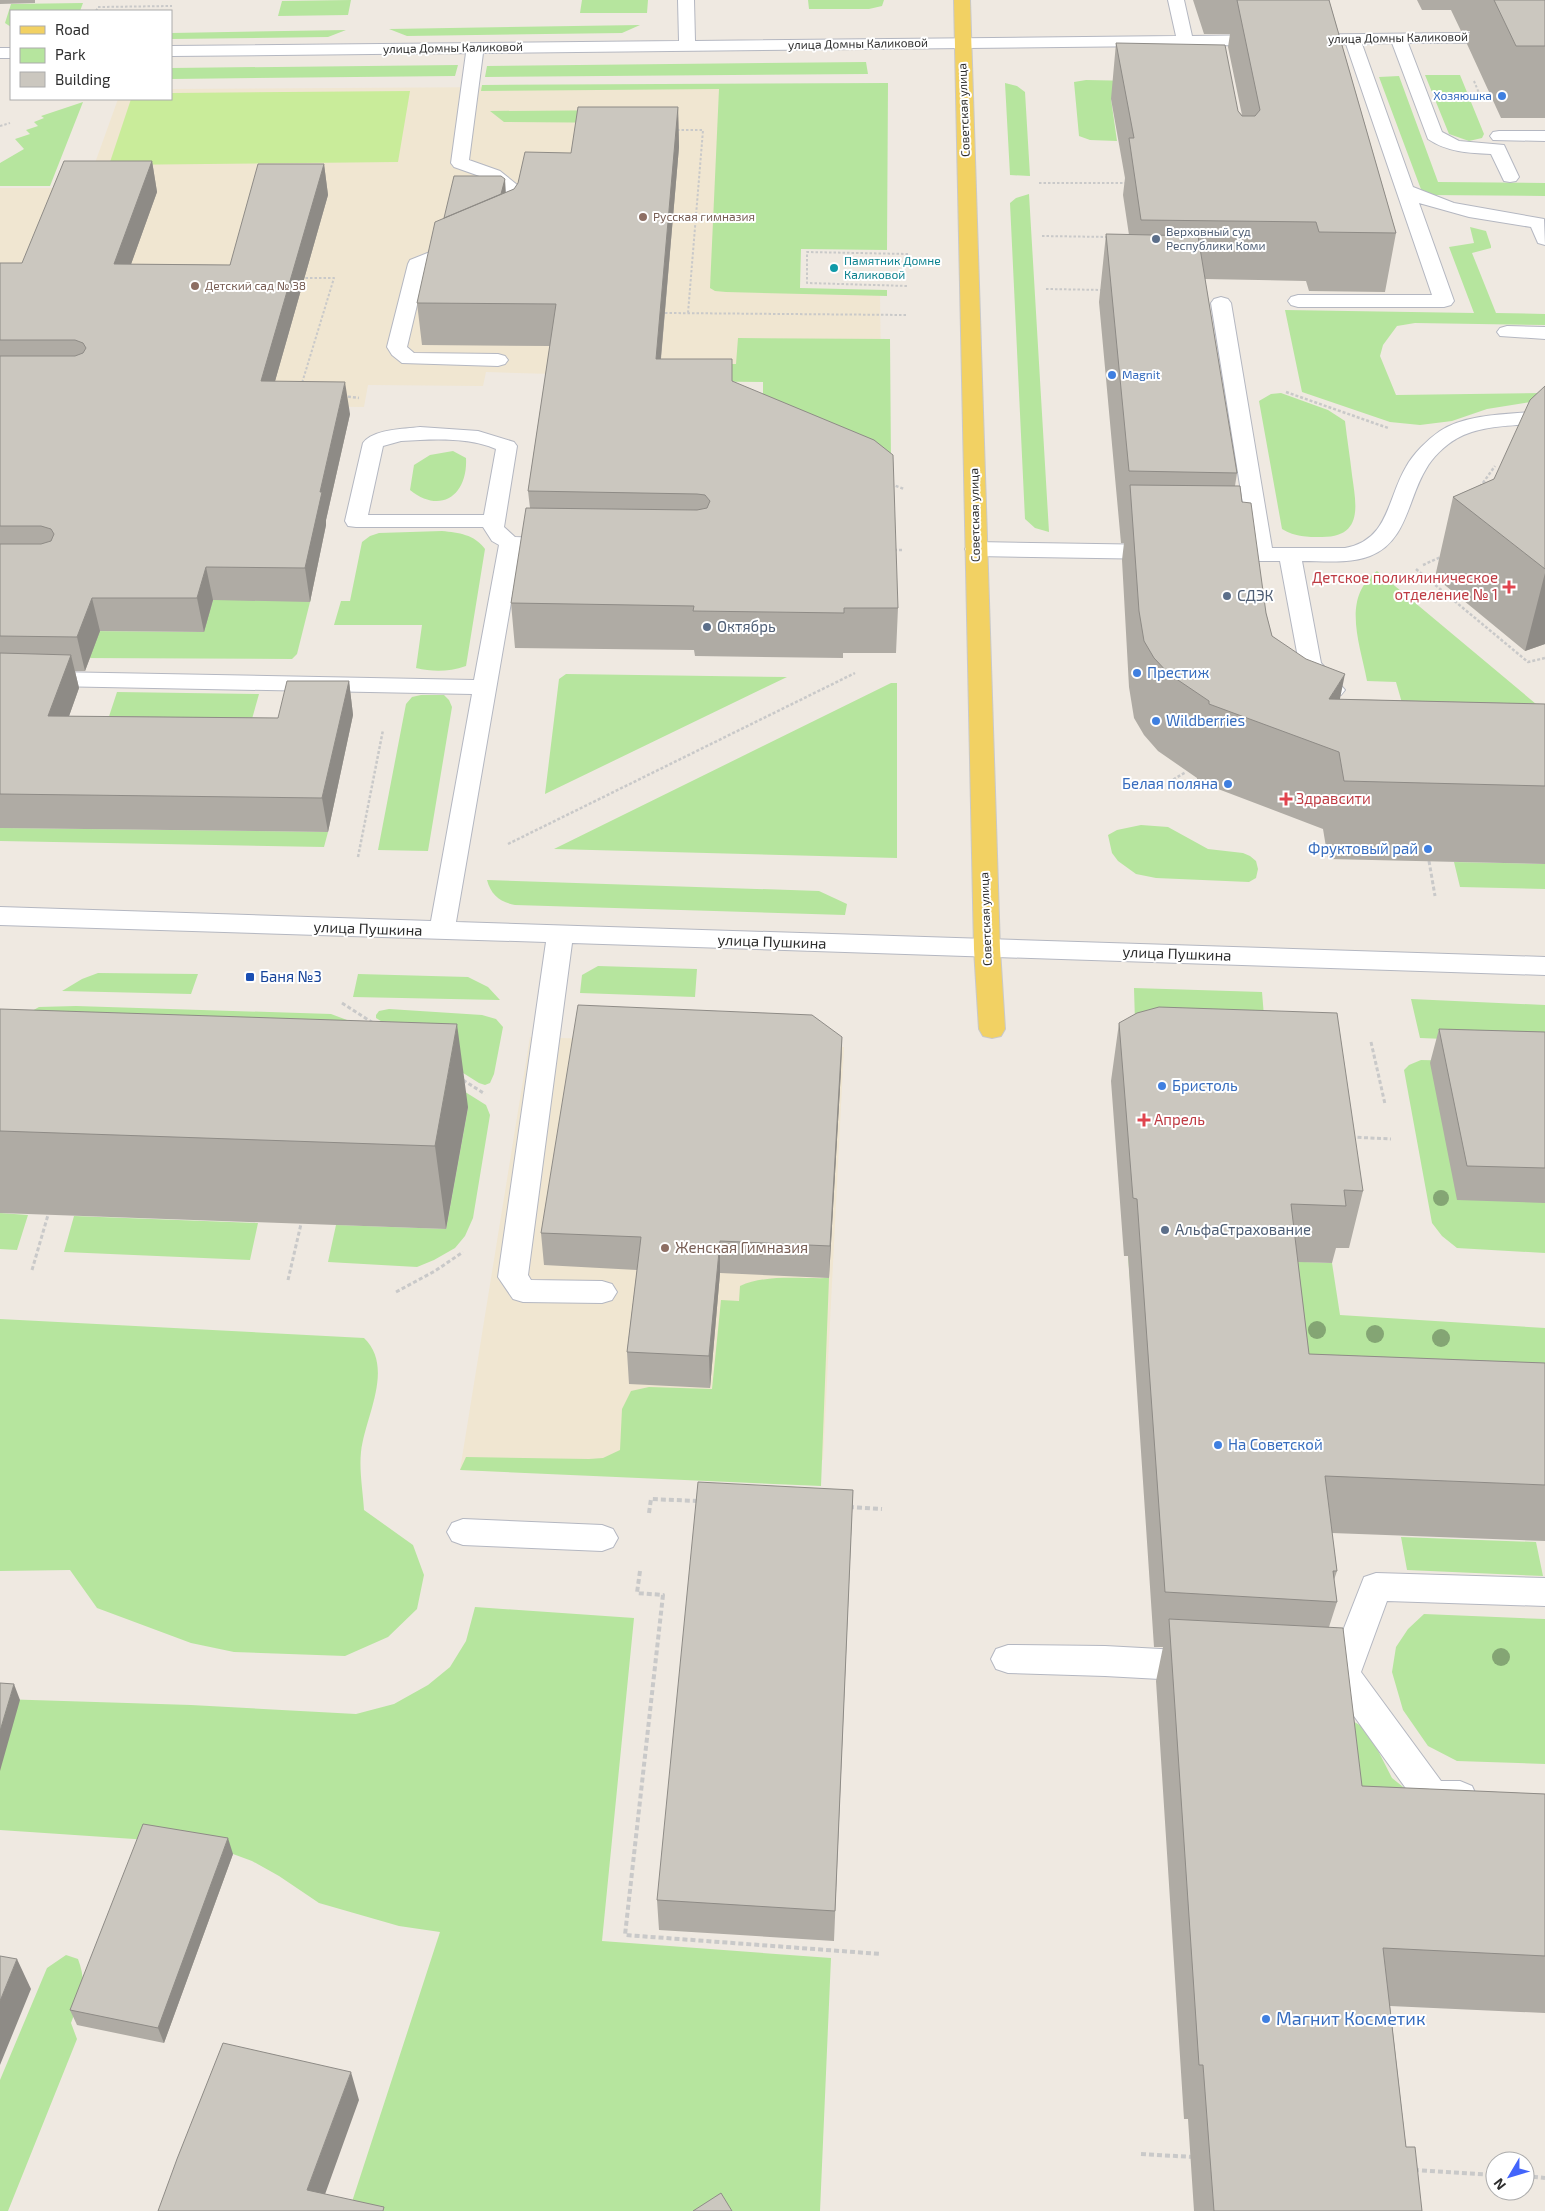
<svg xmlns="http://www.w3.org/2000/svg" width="1545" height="2211" font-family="'Exo 2',sans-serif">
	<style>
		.education { fill: #f0e6d1 }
		.green { fill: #b6e59e }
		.pitch { fill: #c9ec9a }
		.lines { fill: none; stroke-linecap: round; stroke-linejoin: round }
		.minor-casing { stroke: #b4b7c1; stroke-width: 2 }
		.major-casing { stroke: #c9c9c9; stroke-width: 2 }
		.path-far3 { stroke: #c9c9c9; stroke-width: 2; stroke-dasharray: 2.5 2; stroke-linecap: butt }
		.path-far2 { stroke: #c9c9c9; stroke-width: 2.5; stroke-dasharray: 3 2; stroke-linecap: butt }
		.path-far1 { stroke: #c9c9c9; stroke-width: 3; stroke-dasharray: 4 2.5; stroke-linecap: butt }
		.path { stroke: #c9c9c9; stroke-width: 4; stroke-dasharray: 5 3; stroke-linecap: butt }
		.minor { fill: #fff; fill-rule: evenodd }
		.major { fill: #f2d163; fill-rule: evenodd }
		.tree { fill: #84a574 }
		.wall { fill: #afaba4 }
		.shaded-wall { fill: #8e8b86 }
		.building { fill: #cbc7bf; stroke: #8e8b86 }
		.shop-dot { fill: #3f7fe0; stroke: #fff; stroke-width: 2 }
		.education-dot { fill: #8d6e63; stroke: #fff; stroke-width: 2 }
		.service-dot { fill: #5c6f8a; stroke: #fff; stroke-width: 2 }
		.culture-dot { fill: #0f9aa8; stroke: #fff; stroke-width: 2 }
		.health-dot { fill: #e0444e; stroke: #fff; stroke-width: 2 }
		.transit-dot { fill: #1a4fb4; stroke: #fff; stroke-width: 2 }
		.labels { text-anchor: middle; stroke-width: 4; stroke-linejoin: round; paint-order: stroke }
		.far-street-label { font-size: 12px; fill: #2e2e2e; stroke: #fff }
		.far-shop-label { font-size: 12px; fill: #366cbe; stroke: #fff; text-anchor: end }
		.far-education-label { font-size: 12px; fill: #785e54; stroke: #fff; text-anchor: start }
		.far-service-label { font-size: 12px; fill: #4e5e75; stroke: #fff; text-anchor: start }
		.far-culture-label { font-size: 12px; fill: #0d838f; stroke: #fff; text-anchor: start }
		.health-label { font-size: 15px; fill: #be3a42; stroke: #fff; text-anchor: start }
		.service-label { font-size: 15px; fill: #4e5e75; stroke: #fff; text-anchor: start }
		.shop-label { font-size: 15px; fill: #366cbe; stroke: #fff; text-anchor: start }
		.street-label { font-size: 15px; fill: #2e2e2e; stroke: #fff }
		.transit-label { font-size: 15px; fill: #164399; stroke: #fff; text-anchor: start }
		.education-label { font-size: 15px; fill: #785e54; stroke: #fff; text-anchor: start }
		.near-shop-label { font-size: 18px; fill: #366cbe; stroke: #fff; text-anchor: start }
	</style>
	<rect width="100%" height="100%" fill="#efe9e1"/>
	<path class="education" d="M881,85L795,246L794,289L880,292L881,379L660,377L486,372L483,386L368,385L364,407L0,403V188H86L118,99H171V89Z
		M530,1037L844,1047L823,1460L615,1476L460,1470Z"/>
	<path class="green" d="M351,0L348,15L278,16L282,1Z
		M582,0H648L647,13H580Z
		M808,0H884L882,6L869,9H809Z
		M83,3L80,11H11V27L5,23L11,4Z
		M640,25L622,33L407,36L389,29Z
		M346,30L328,37L171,39V33Z
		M866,62L868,74L485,77L487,66Z
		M458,65L455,76L171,79V68Z
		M1425,75H1460L1484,134L1482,138L1469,141L1449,134Z
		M1399,76L1438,182L1545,183V196L1427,195L1422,192L1379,77Z
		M1086,80L1188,82L1111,99L1117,141L1090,140L1079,136L1074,82Z
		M888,83L887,250L801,249L800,288L887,290V296L726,292L715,291L710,288L719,89L481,91L482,85Z
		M1005,83L1017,86L1025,92L1030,176L1010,175Z
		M83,102L50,186H0V163L24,149L15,139L30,134L26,130L38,126L34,122L44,118L41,116Z
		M637,110L639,123L504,122L490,111Z
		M1029,194L1049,532L1035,528L1025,519L1010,203L1016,198Z
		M1470,227L1486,231L1491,246V248L1472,253L1496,313L1545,314V325L1415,323L1397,326L1383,345L1380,356L1396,395L1545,393L1531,402L1487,409L1452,421L1420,425L1390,422L1302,392L1285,310L1474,313L1449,247L1474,243Z
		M738,338L890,339L891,462L763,412V382L659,381L660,364H736Z
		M1281,393L1328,410L1345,421C1347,439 1350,457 1352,475C1356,504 1364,537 1322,537C1306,537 1296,537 1282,529L1259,401L1271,394Z
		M453,451L466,458C468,495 441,515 410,490L414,465L430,455Z
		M442,531C459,533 474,534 485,549L466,666C448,672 433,672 416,668L422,625H334L341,601H350L362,542L370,536L379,533Z
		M1377,571L1542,709L1408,724L1396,682L1367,681C1360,643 1341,598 1377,571Z
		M311,598L297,654L292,659L79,658L87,631L203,632L213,600Z
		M566,674L787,677L545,794L559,679Z
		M891,683H897V858L554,849Z
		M117,692L259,694L243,751L98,750Z
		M421,695H444L449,700L452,707L428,851L378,850L406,704L412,697Z
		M1141,825L1168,827L1208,849L1243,853L1250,856L1256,861L1258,869L1256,878L1249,882L1156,878L1136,874L1118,861L1112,853L1108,835L1117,830Z
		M0,828L328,832L324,847L0,841Z
		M1454,862L1545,864V889L1460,887Z
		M487,880L819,891L847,904L845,915L515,905C500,902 491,895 487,880Z
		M598,966L697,969L695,997L580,993L582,975Z
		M98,973L198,974L191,994L62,991L82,979Z
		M358,974L468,977L488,987L500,1000L353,997Z
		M1134,988L1262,992L1265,1028L1135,1022Z
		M1411,999L1545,1005V1043L1420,1038Z
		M76,1006L331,1014L355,1023L486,1105L490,1115L473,1218L465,1236L455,1248L434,1260L417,1267L328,1262L336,1225L446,1229L468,1107L21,1017L39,1007Z
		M389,1009L482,1015L496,1019L503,1027L494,1074L490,1083L485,1085L479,1083L376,1018V1015L379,1011Z
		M1421,1060L1545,1063V1253L1457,1248L1442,1236L1432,1223L1404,1070L1409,1065Z
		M0,1213L28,1215L17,1250L0,1249Z
		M74,1216L258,1223L250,1260L64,1252Z
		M1128,1256L1332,1263L1340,1315L1545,1328V1421L1132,1305Z
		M829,1278L821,1486L460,1470L466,1457L589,1459L603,1458L620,1450L622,1409L631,1391L649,1387L712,1389L721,1300L739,1301L740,1286C766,1274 801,1279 829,1278Z
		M0,1319L364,1338C395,1368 365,1416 361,1452C359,1470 363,1492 364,1510L413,1545L424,1575L417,1609L388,1637L345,1656L234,1652L191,1643L97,1608L70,1570L0,1571Z
		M1401,1537L1536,1542L1543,1576L1407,1570Z
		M475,1607L634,1618L602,1941L831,1958L820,2211H349L440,1932L399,1926L319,1903L279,1876L252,1861L233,1854L149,1840L0,1830V1699L191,1705L356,1714L394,1704L428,1685L450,1667L466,1641Z
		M1424,1614L1545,1619V1764L1457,1761L1428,1746L1403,1710L1392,1672L1396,1647L1408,1629Z
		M1347,1718L1367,1729L1392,1778L1413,1795L1347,1839Z
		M66,1955L78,1959C88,1986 81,1997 71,2023L77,2039L8,2211H0V2080L47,1968Z"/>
	<path class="pitch" d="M410,91L398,162L109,165L131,99H171V93Z"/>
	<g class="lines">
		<defs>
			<path id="minor" d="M678,0H694L695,41L1176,36L1168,0H1184L1192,36L1545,32V42L1408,43L1442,132L1459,141L1504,145L1519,177L1516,181L1510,182L1504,181L1491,154C1469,153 1447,152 1428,139L1392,43L1362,44L1413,187L1454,203L1544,219L1545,245L1538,243L1531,227L1469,217L1419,203L1454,301L1451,305L1444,307H1298L1291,305L1288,301L1291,297L1298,295H1432L1346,44L483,53L469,160L500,171L526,192L519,223L516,227L510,228L504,227L501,223L508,194L488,179L454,167L451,163L466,53L171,56V46L679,41Z
				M0,48H11V58H0Z
				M1499,131H1545V141L1493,140L1490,136L1493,132Z
				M460,240L467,242L469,246L467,250L426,267L407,347L414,353L498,354L505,356L508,360L505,364L498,366L402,363L392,355L387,347L408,264L410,260Z
				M1221,297L1228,299L1231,303L1272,548H1345C1389,540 1387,499 1406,467C1413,454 1427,440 1440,431C1467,413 1513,414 1545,411V423C1516,426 1481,424 1456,439C1445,445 1432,458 1426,469C1408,498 1407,542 1370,556C1349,564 1324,561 1302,561L1321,663L1345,690L1341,695C1336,696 1330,698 1325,695C1315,689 1304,673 1299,663L1280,561H1220L1212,559L1209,554L1212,549L1220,547L1250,548L1211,303L1214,299Z
				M1507,326L1545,327V339L1500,336L1497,332L1500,328Z
				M420,427L478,431L514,442L517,446L504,527L515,537L565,539L568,544L565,549L557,550H520L456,922L1545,957V975L572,943L528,1275L531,1280L602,1281L612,1284L617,1292L612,1300L602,1303L523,1302L513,1299L498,1277L546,942L0,925V907L431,921L472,694L0,685V671L474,680L499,545L492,541L483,527H356L348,526L345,521L363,443C373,429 404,429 420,427ZM420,440C445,439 472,439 496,449L484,515H368L383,446L401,441Z
				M976,542L1160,545L1168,547L1171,552L1168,557L1160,559L976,556L968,554L965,549L968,544Z
				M463,1519L602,1525L613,1529L618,1538L613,1547L602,1551L463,1545L452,1541L447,1532L452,1523Z
				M1376,1573L1545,1578V1606L1387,1601L1361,1672L1441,1781H1460L1472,1786L1477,1797L1472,1808C1455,1815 1437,1815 1420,1808L1331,1684L1326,1674L1364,1577Z
				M1008,1645L1105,1646L1197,1651L1209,1656L1214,1666L1209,1676L1197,1681L1105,1676L1008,1673L996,1669L991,1659L996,1649Z"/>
			<path id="major" d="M954,0H970L1000,949L1005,1029L1001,1036L992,1038L983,1036L979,1029L974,949Z"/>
		</defs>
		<use href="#minor" class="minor-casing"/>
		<use href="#major" class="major-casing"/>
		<path class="path-far3" d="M96,11L98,7L172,6
			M1474,81L1481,98
			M0,126L10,123
			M677,130H703L688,313
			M1039,183H1127
			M1042,236L1109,237
			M908,254L807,252V283L908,286
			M301,278H334L302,383
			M1046,289L1104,290
			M665,313L907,315"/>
		<path class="path-far2" d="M302,385L303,382
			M1286,392L1388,428
			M343,396L359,398
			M891,484L904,489
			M1480,487L1495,466
			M894,550H903
			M1423,565L1443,556
			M1416,569L1528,662L1545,658
			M1169,782L1186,772
			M508,844L855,673
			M358,857L383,730"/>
		<path class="path-far1" d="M1429,861L1435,896
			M342,1003L373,1023
			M1371,1042L1385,1104
			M463,1080L485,1094
			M1351,1137L1391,1139
			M32,1270L48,1215
			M288,1280L301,1224
			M396,1292L435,1271L463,1252"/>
		<path class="path" d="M849,1507L882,1509
			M649,1513L651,1499L698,1501
			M640,1571L637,1593L663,1595L625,1935L881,1954
			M1141,2154L1193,2157
			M1414,2170L1495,2175
			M1525,2176L1545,2178"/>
		<use href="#minor" class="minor"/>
		<use href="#major" class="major"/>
	</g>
	<g class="tree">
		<circle cx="1441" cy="1198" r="8"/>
		<circle cx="1317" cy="1330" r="9"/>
		<circle cx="1375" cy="1334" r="9"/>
		<circle cx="1441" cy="1338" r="9"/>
		<circle cx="1501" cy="1657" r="9"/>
	</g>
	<path class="wall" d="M0,0H35V3L0,4Z
		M1193,0H1329L1396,233L1385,292L1309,291L1306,281L1205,279L1237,473L1235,486L1242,502L1266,613L1272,636L1340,699L1545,704V864L1328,859L1323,829L1197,781V778L1158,751L1144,735L1134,718L1129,687L1122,560L1124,543H1121L1099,302L1106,234L1129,235L1123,195L1125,178L1111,99L1116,43L1238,111L1242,115L1228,47L1230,34H1204Z
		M1417,0H1545V118H1501L1467,44L1470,31H1461L1451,10H1422Z
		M678,107L679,147L661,359L733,381L898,608L896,653H843V658L695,656L694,650L515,648L511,603L530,508L528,491L550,346L422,345L417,303L444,218L514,189L571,153Z
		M152,161L157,192L131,264L230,265L324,164L328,195L275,381L350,414L326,520V525L310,602L213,600L204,632L100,631L85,671H75L79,688L69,716L278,718L349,681L353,715L328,832L0,828V263H22Z
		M1545,386V644L1525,651L1435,577L1453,497L1494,479Z
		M0,1009L468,1107L446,1229L0,1213Z
		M1119,1023L1363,1191L1349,1248H1336L1332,1263L1298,1262L1309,1354L1545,1363V1541L1332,1533L1337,1571L1334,1580L1337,1602L1329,1627L1362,1786L1545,1794V2013L1390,2006L1406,2147L1422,2211H1194L1188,2119H1184L1156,1681L1163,1647H1154L1128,1256H1124L1111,1081Z
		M1439,1029L1545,1032V1203L1457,1200L1430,1063Z
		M842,1037L841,1070L829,1278L720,1273L710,1388L629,1384L627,1352L637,1270L544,1265L541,1233Z
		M853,1490L834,1941L659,1930L657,1900Z
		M233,1854L164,2043L77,2025L70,2010Z"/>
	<path class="shaded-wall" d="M678,107L679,147L657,402L656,359Z
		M152,161L157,192L120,295L114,264Z
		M324,164L328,195L266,413L261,381Z
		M505,179L506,195L444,244Z
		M345,382L350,414L326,520V525L310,602L305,568L320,492Z
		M206,567L213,600L204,632L197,598Z
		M1545,573V644L1525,651Z
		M92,598L100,631L85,671L77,637Z
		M71,655L79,688L57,750L48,716Z
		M1345,674L1330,748L1329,699Z
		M349,681L353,715L328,832L322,798Z
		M457,1024L468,1107L446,1229L435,1146Z
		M842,1037L841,1070L829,1278L830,1246Z
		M720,1241V1273L710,1388L709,1356Z
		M14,1684L20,1700L0,1771V1731Z
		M228,1838L233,1854L164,2043L158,2028Z
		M17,1959L31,1989L0,2065V2001Z
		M351,2072L359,2100L319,2211L307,2190Z"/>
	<path class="building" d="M1237,0H1329L1396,233L1319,232L1316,222L1141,220L1129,138H1134L1116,43L1225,45L1238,111L1242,116H1255L1260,110Z
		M1494,0H1545V46H1516Z
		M578,107H678L656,359H732V381L874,440L893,455L898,608H844V613L693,611L694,606L511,603L526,508L697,510L707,508L710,501L705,495L697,494L528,491L556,304L417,303L435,222L514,189L518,183L525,152L571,153Z
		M64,161H152L114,264L230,265L258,164H324L261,381L345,382L320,492H322L305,568L206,567L197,598H92L77,637L0,636V544H41L51,541L54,534L51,529L41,526H0V356H75L83,353L86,348L83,343L75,340H0V263H22Z
		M454,176H501L505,179L501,194L444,218Z
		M1106,234L1198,236L1237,473L1129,471Z
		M1545,386V569L1453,497L1494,479L1530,400Z
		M1130,485L1240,486L1242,502L1251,503L1266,613L1272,636L1306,659L1345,674L1329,699L1545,704V786L1344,781L1339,752L1209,704V701L1169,674L1154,658L1144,641L1139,611Z
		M0,653L71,655L48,716L278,718L287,681H349L322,798L0,794Z
		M578,1005L812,1015L842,1037L830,1246L720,1241L709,1356L627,1352L641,1237L541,1233Z
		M1159,1007L1337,1013L1363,1191L1344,1190L1346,1206L1291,1204L1309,1354L1545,1363V1485L1325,1476L1337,1571H1333L1337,1602L1165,1592L1137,1199L1133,1198L1119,1023L1137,1013Z
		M0,1009L457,1024L435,1146L0,1131Z
		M1439,1029L1545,1032V1168L1467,1166Z
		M698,1482L853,1490L835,1911L657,1900Z
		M1169,1619L1343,1628L1362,1786L1545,1794V1956L1383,1948L1406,2147H1415L1422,2211H1214L1203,2065H1199Z
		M0,1683L14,1684L0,1731Z
		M143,1824L228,1838L158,2028L70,2010Z
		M0,1956L17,1959L0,2001Z
		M223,2043L351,2072L307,2190L384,2207L383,2211H158L177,2159Z
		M721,2193L732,2211H693Z"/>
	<g class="shop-dot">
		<circle cx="1502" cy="96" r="5"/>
		<circle cx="1112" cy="375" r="5"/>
		<circle cx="1137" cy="673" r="5"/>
		<circle cx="1156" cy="721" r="5"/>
		<circle cx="1228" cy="784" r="5"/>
		<circle cx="1428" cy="849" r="5"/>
		<circle cx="1162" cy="1086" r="5"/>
		<circle cx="1218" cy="1445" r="5"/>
		<circle cx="1266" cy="2019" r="5"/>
	</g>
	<g class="education-dot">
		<circle cx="643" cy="217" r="5"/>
		<circle cx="195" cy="286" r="5"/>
		<circle cx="665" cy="1248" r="5"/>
	</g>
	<g class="service-dot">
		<circle cx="1156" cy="239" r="5"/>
		<circle cx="1227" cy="596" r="5"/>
		<circle cx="707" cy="627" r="5"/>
		<circle cx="1165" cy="1230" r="5"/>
	</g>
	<circle class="culture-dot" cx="834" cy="268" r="5"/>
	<g class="health-dot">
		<path d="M1506.5 579.5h5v5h5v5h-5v5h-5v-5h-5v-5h5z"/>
		<path d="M1283.5 791.5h5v5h5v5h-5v5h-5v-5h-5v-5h5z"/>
		<path d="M1141.5 1112.5h5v5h5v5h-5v5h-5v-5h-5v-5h5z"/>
	</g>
	<rect class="transit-dot" x="245" y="972" width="10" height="10" rx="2.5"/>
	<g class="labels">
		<g class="far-street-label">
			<text transform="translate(1398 38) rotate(-1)" y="4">улица Домны Каликовой</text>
			<text transform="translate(858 44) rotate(-1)" y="4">улица Домны Каликовой</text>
			<text transform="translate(453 48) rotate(-1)" y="4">улица Домны Каликовой</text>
			<text transform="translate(964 110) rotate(-92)" y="4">Советская улица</text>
			<text transform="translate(975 515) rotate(-91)" y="4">Советская улица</text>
			<text transform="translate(986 919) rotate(-92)" y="4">Советская улица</text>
		</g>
		<g class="far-shop-label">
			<text x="1492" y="100">Хозяюшка</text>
			<text x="1122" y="379" text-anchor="start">Magnit</text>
		</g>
		<g class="far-education-label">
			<text x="653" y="221">Русская гимназия</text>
			<text x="205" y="290">Детский сад № 38</text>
		</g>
		<g class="far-service-label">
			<text x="1166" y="236">Верховный суд<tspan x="1166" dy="14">Республики Коми</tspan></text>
		</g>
		<g class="far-culture-label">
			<text x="844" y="265">Памятник Домне<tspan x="844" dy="14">Каликовой</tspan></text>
		</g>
		<g class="health-label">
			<text x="1498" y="583" text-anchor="end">Детское поликлиническое<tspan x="1498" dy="17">отделение № 1</tspan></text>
			<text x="1296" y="804">Здравсити</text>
			<text x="1154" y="1125">Апрель</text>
		</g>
		<g class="service-label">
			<text x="1237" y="601">СДЭК</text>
			<text x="717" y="632">Октябрь</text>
			<text x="1175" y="1235">АльфаСтрахование</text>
		</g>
		<g class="shop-label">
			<text x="1147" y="678">Престиж</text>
			<text x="1166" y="726">Wildberries</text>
			<text x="1218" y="789" text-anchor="end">Белая поляна</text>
			<text x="1418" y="854" text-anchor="end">Фруктовый рай</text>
			<text x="1172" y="1091">Бристоль</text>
			<text x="1228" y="1450">На Советской</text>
		</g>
		<g class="street-label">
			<text transform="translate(368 929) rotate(2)" y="5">улица Пушкина</text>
			<text transform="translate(772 942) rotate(2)" y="5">улица Пушкина</text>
			<text transform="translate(1177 954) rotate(2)" y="5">улица Пушкина</text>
		</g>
		<g class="transit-label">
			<text x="260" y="982">Баня №3</text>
		</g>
		<g class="education-label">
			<text x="675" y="1253">Женская Гимназия</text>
		</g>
		<g class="near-shop-label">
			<text x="1276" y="2025">Магнит Косметик</text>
		</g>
	</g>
	<rect x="10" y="10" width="162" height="90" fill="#ffffff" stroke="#ababab"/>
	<rect x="20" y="26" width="25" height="8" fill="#f2d163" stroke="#ababab"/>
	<text x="55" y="35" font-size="15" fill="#2e2e2e">Road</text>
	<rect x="20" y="48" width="25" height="15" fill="#b6e59e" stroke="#ababab"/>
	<text x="55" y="60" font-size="15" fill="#2e2e2e">Park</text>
	<rect x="20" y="72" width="25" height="15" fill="#cbc7bf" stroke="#ababab"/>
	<text x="55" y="85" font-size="15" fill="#2e2e2e">Building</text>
	<g transform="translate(1510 2176) rotate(232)"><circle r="24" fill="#ffffff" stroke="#ababab"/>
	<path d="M0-4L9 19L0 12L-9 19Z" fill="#4264fb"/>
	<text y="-8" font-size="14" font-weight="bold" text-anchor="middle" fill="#2e2e2e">N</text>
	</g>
</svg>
